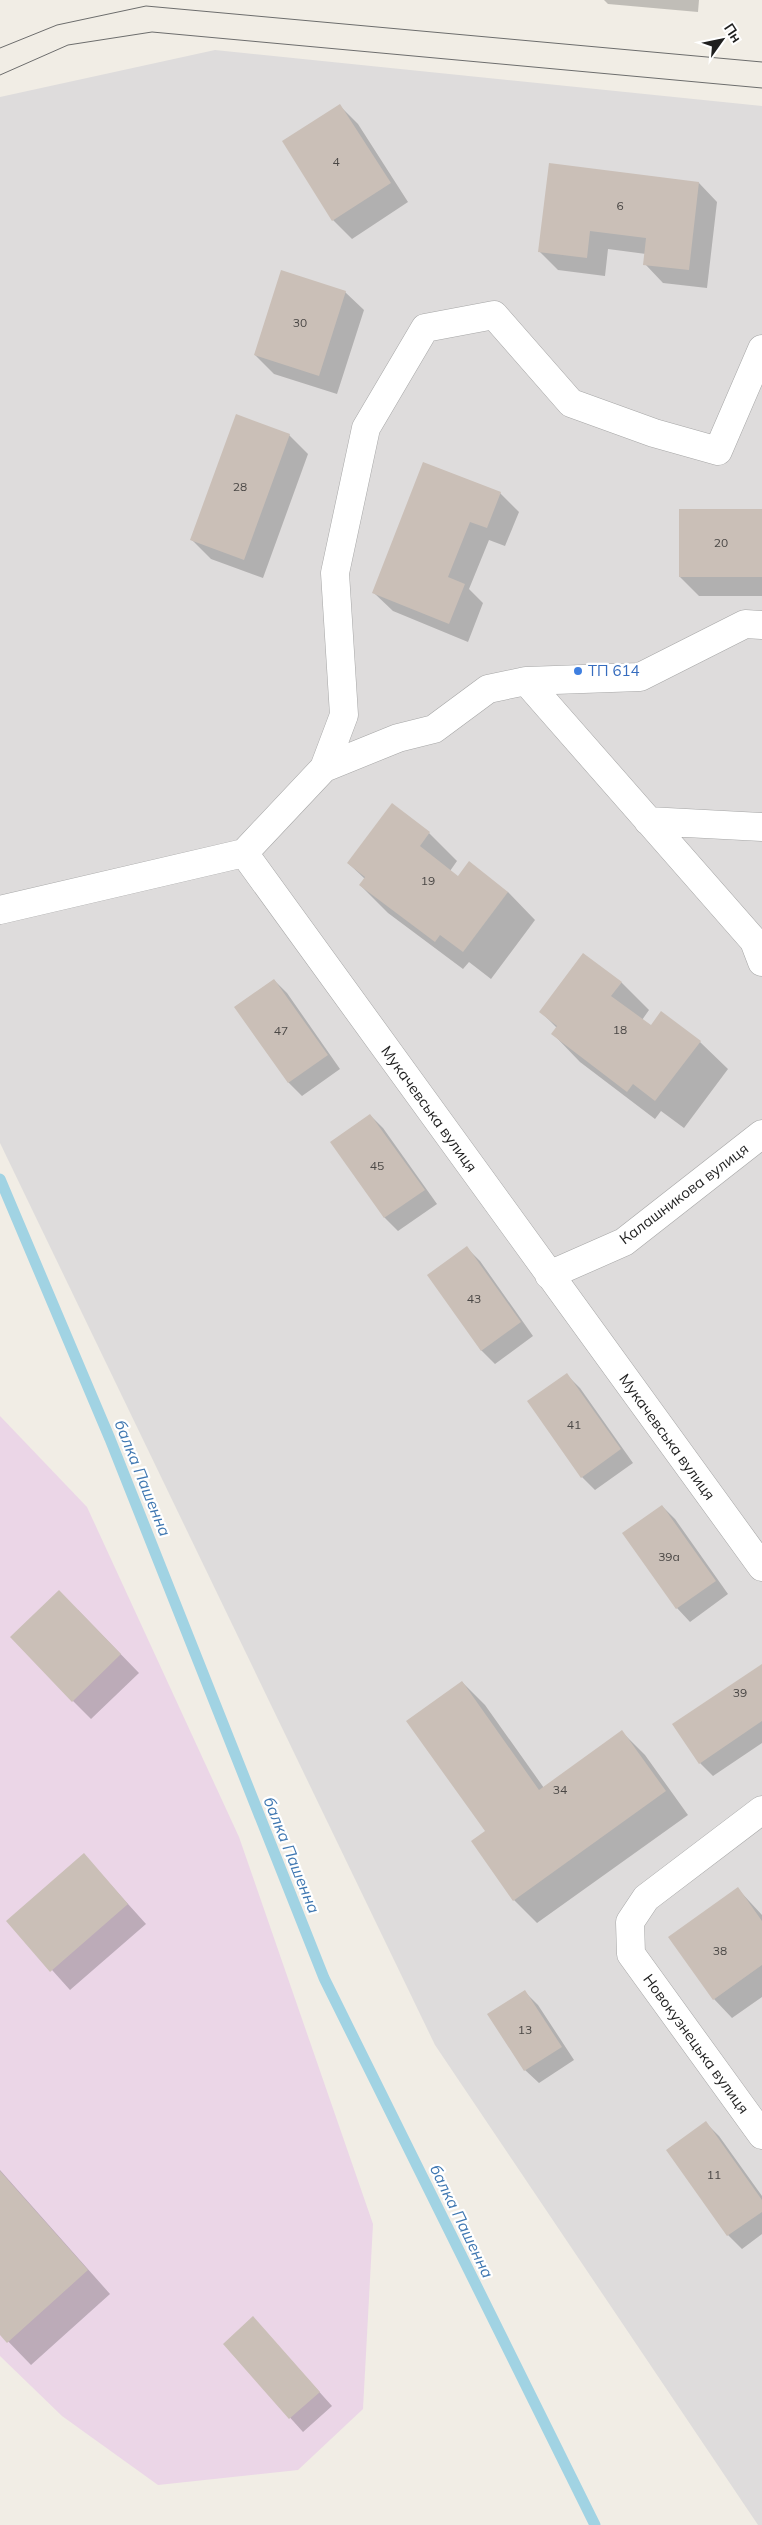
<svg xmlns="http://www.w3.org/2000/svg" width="762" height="2525" font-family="Mulish,sans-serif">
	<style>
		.residential { fill: #dedcdc }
		.industrial { fill: #ebd6e7 }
		.shadow { fill: #0003 }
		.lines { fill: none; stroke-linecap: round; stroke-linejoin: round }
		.stream { stroke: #a1d3e3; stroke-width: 11 }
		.building { fill: #cabfb7 }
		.minor-casing { stroke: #a6a6a6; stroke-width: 29 }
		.minor { stroke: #fff; stroke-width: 28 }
		.tram { stroke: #6d6d6d; stroke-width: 1 }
		.shop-dot { fill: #3f7fe0; stroke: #fff; stroke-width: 2 }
		.labels { text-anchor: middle; stroke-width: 4.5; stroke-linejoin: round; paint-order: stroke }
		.number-label { font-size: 12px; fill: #4a4745 }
		.shop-label { font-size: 15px; fill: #366cbe; stroke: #fff; text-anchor: start }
		.street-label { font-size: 15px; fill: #1f1f1f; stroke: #fff }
		.water-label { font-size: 16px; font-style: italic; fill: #3f77b1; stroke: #fff }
	</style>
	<rect width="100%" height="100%" fill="#f1ede5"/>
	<path class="residential" d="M215,50L762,106V2525H758L435,2045L0,1143V97Z"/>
	<path class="industrial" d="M0,1416L87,1507L239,1837L373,2224L363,2409L298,2470L158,2485L62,2416L0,2356Z"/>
	<path class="shadow" d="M604,0H699L698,12L608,4Z
		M340,106L358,124L408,202L352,239L333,220Z
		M699,183L717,202L707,288L663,283L645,264L646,254L608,249L605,276L558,270L539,251Z
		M345,292L364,310L337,394L274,374L255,355Z
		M289,435L308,454L263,578L211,559L192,540Z
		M500,493L519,512L505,546L489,540L469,589L483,603L468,642L393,611L374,593Z
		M762,510V596H699L680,577Z
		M429,833L457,861L450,871L458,877L508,892L535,920L491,979L469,962L463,969L388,913L360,885L365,879L348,863Z
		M274,980L287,993L340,1069L302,1096L289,1083L235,1007Z
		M621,982L649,1010L642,1020L651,1026L700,1042L728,1069L684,1128L661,1111L655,1119L580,1062L553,1034L557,1028L541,1012Z
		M370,1115L383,1128L437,1204L398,1231L385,1218L332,1142Z
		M467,1248L480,1261L533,1336L495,1364L481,1350Z
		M567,1375L580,1388L633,1463L595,1490L582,1477Z
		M662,1506L675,1519L728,1594L690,1622L677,1608Z
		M78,1610L139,1673L91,1719L73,1701Z
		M762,1665V1743L713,1776L700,1763Z
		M462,1682L485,1705L544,1788L622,1732L645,1755L688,1815L537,1923L514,1900L486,1831Z
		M84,1855L146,1924L70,1990L8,1921Z
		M738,1889L762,1915V1997L732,2018L714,1999Z
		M525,1992L538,2005L574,2060L539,2083L525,2070Z
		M706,2123L719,2136L762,2196V2234L742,2249L728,2235L668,2150Z
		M0,2170L110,2294L31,2365L0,2333Z
		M253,2318L332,2406L303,2432L224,2344Z"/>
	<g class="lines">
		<path class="stream" d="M0,1179L110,1439L324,1978L595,2525"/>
	</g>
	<path class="building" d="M340,104L391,183L332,221L282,141Z
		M549,163L699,182L689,270L643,265L646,238L590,231L587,258L538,252Z
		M281,270L346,291L319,376L254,355Z
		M236,414L290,434L244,560L190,540Z
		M423,462L501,492L487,528L470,522L448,577L465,584L449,624L372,593Z
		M679,509H762V577H679Z
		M392,803L430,832L420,846L458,876L469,861L508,892L463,952L440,935L435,942L359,885L365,877L347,863Z
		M583,953L622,982L611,996L651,1025L661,1011L701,1041L655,1101L633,1084L627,1092L551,1034L557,1026L539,1012Z
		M274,979L328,1055L288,1083L234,1007Z
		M370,1114L425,1190L384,1218L330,1142Z
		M467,1246L521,1322L481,1351L427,1275Z
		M567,1373L621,1449L581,1478L527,1401Z
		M662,1505L716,1581L676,1609L622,1533Z
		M59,1590L121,1654L72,1702L10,1637Z
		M762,1664V1721L699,1764L672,1724Z
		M462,1681L539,1790L622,1730L666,1791L513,1901L471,1841L485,1831L406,1721Z
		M84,1853L128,1904L50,1972L6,1921Z
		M738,1887L762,1921V1965L713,2000L668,1937Z
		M525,1990L562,2047L524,2071L487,2014Z
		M706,2121L762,2200V2212L727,2236L666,2150Z
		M0,2171L88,2270L7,2343L0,2335Z
		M253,2316L320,2392L289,2419L223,2344Z"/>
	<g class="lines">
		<defs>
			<path id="minor" d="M526,681L754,941L762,962
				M324,768L344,715L335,573L366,428L425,328L494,315L571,403L654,433L718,451L762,349
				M648,821L762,827
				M244,853L324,768L398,738L434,729L488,689L526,681L640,677L745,624L762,625
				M0,910L244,853L762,1567
				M549,1275L624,1242L762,1134
				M762,1810L646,1898L630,1922L631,1954L762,2135"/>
		</defs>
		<use href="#minor" class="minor-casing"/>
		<use href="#minor" class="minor"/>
		<path class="tram" d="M0,48L57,25L146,6L762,62
			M0,75L68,45L152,32L762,88"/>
	</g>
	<circle class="shop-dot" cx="578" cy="671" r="5"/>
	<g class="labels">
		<g class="number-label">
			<text x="336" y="166">4</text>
			<text x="620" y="210">6</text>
			<text x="300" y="327">30</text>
			<text x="240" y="491">28</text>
			<text x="721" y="547">20</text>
			<text x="428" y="885">19</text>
			<text x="620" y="1034">18</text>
			<text x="281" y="1035">47</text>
			<text x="377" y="1170">45</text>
			<text x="474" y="1303">43</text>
			<text x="574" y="1429">41</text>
			<text x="669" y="1561">39а</text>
			<text x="740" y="1697">39</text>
			<text x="560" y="1794">34</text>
			<text x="720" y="1955">38</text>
			<text x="525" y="2034">13</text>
			<text x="714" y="2179">11</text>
		</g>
		<g class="shop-label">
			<text x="588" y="676">ТП 614</text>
		</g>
		<g class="street-label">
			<text transform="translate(429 1109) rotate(54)" y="5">Мукачевська вулиця</text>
			<text transform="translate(684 1194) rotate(-37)" y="5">Калашникова вулиця</text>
			<text transform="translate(667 1437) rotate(54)" y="5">Мукачевська вулиця</text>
			<text transform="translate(696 2044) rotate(54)" y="5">Новокузнецька вулиця</text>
		</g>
		<g class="water-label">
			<text transform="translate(143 1478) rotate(68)" y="6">балка Пашенна</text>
			<text transform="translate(292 1855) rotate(68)" y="6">балка Пашенна</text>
			<text transform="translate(462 2221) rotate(64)" y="6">балка Пашенна</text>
		</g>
	</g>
	<g transform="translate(722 40) rotate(57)" stroke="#ffffff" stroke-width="4" paint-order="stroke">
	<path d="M0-4L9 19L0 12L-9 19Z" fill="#1f1f1f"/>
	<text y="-8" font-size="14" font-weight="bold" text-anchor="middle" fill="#1f1f1f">Пн</text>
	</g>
</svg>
